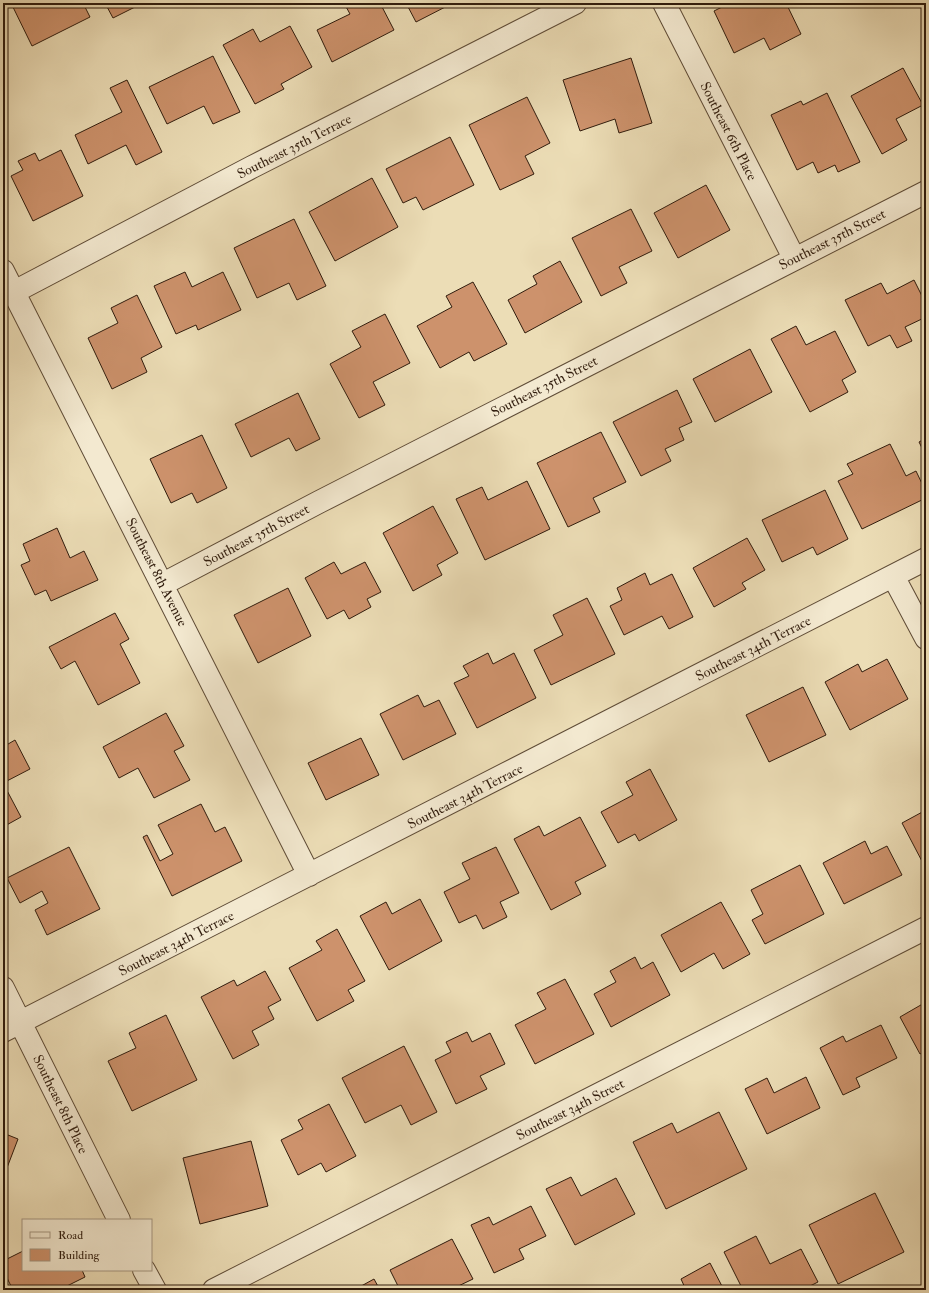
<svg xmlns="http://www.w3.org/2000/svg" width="929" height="1293" font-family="'IM FELL Double Pica',serif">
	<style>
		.building { fill: #cd926c; stroke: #301c0d }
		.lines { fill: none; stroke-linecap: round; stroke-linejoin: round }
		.street-casing { stroke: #5f4c37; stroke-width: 24 }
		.street { stroke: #f3e9d0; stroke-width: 22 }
		.labels { text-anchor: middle; stroke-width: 3; stroke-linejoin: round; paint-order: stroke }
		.street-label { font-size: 14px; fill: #301c0d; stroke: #f3e9d0 }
	</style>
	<rect width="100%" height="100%" fill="#ecddb6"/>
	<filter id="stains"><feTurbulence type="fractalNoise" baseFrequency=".005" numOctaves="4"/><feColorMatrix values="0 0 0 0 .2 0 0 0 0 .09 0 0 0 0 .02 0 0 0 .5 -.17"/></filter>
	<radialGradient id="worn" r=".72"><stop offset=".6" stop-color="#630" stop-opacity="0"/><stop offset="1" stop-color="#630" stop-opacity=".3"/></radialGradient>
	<path class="building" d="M11,3H83L90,17L32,46Z
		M105,3H133L135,7L113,18Z
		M344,3H380L394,30L332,62L317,30L350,14Z
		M406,3H453L416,22Z
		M730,3H786L801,34L770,50L764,38L734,53L714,11Z
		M290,26L312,67L281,84L284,89L255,104L223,45L253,29L260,42Z
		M213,56L240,112L213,124L204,106L167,124L149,87Z
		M631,58L652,123L619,133L615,119L580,131L563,80Z
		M903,68L923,105L896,119L907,140L882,154L851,96Z
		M127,80L162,152L136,165L126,145L88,164L75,135L122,112L110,88Z
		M827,93L860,162L838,172L835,165L818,173L813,162L797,170L771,115L801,101L803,105Z
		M527,97L550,143L525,156L534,174L500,190L469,125Z
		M450,137L474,185L423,210L416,197L403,203L386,169Z
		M61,150L83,196L33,221L11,176L23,170L18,161L35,153L39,161Z
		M372,178L398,227L335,261L309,212Z
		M706,185L730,230L678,258L654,213Z
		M631,209L652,251L619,267L627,283L601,296L572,238Z
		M294,219L326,286L297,300L289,283L257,298L234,248Z
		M560,261L582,302L525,333L508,300L537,284L533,276Z
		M185,272L192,287L223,272L241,310L198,330L196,325L176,334L154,286Z
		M914,280L926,304V317L905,327L912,341L897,348L890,335L868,346L845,300L881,283L887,294Z
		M473,282L507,344L474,361L469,352L440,368L417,326L452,307L446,296Z
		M137,295L162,347L141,358L147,372L112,389L88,338L118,323L111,308Z
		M385,314L410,363L373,382L385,405L359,418L330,364L361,347L352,331Z
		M796,326L806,345L835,331L856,372L842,380L848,392L810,412L771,339Z
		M750,349L772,392L715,422L693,379Z
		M677,390L692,422L679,428L684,440L665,449L671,461L641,476L613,422Z
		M298,393L320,439L296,451L289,438L251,457L235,424Z
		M601,432L626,482L593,498L600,512L568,527L537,463Z
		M202,435L227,488L197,503L192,493L171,503L150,459Z
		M926,438V456L919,442Z
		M890,444L906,476L916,471L926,492V498L862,529L838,481L853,474L847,464Z
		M527,481L550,529L485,560L456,499L482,487L488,500Z
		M825,490L848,539L817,555L813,547L782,562L762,520Z
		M433,506L458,553L437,565L442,575L413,591L383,533Z
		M57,528L70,558L84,551L98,580L51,601L46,590L35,595L21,565L30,561L23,544Z
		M747,538L765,570L742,583L746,589L714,607L693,568Z
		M334,562L341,574L365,562L381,592L367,599L371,607L349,619L344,610L327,619L305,578Z
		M645,573L650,585L672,574L693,617L669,629L662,616L624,635L610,606L622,600L617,588Z
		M288,588L311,636L258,663L234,615Z
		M587,598L615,654L551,685L534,650L563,635L553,615Z
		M115,613L129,639L120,644L140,683L98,705L75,661L61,669L49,647Z
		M488,653L493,664L514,653L536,698L477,728L454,683L469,676L463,666Z
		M887,659L908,699L850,730L825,682L858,664L862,672Z
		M803,687L826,735L769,762L746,715Z
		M418,695L424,707L439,700L456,734L403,760L380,714Z
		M166,713L184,746L174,751L190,780L154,798L138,768L119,778L103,747Z
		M361,738L379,775L326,800L308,763Z
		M15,740L30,769L3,783L21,817L3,827V747Z
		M650,769L677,820L639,841L635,834L618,843L601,812L633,795L626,782Z
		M201,804L215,832L225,827L242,861L172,896L143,837L147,835L160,861L173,854L158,825Z
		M926,810V866L925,867L902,823Z
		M580,817L606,866L575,882L581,894L551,910L514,839L539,826L544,836Z
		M865,841L871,854L887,846L902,875L844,904L823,863Z
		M69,847L100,909L47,935L35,910L48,903L42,891L20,903L7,878Z
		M496,847L519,893L500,902L507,917L483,929L476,915L459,923L444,892L470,879L462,863Z
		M800,865L824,914L765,944L752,920L763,914L751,890Z
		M420,899L442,941L389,970L360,916L386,902L392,914Z
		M721,902L750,954L723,969L714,953L681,972L661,935Z
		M337,929L365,981L348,990L354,1001L317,1021L289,968L322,950L316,941Z
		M635,957L641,969L653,962L670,995L611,1027L594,994L616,982L610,971Z
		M265,971L281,1000L268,1007L274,1019L252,1031L259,1045L233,1059L201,997L234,980L237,986Z
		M565,979L594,1034L535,1064L515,1025L546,1009L537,993Z
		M926,1002V1051L920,1054L900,1017Z
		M166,1015L197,1080L132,1111L108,1061L136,1048L129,1033Z
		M881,1025L897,1058L856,1078L860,1087L843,1095L820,1048L843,1036L846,1042Z
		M467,1032L472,1042L490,1033L505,1064L480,1076L487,1089L456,1104L435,1060L451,1052L446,1042Z
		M404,1046L437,1112L411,1125L401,1105L365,1123L342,1078Z
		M806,1077L820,1108L767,1134L745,1089L767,1078L774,1093Z
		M329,1104L356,1156L326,1172L321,1163L298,1175L281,1140L303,1129L298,1120Z
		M719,1112L747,1169L666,1209L633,1142L672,1123L677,1133Z
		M3,1133L18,1139L5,1173L3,1172Z
		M251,1141L268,1206L200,1224L183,1158Z
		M571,1177L581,1196L616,1178L635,1214L575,1245L546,1189Z
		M875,1193L904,1252L838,1284L809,1225Z
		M531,1206L546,1236L519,1249L524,1259L494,1273L471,1225L489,1217L493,1225Z
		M756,1236L770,1264L801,1249L818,1282L802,1290H743L724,1252Z
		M452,1239L473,1279L450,1290H400L390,1270Z
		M23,1251V1270H82L85,1277L59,1290H13L3,1270V1261Z
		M710,1263L724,1290H686L681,1279Z
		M374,1279L380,1290H354Z"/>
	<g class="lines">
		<defs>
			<path id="street" d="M664,3L794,258
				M3,271L309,875
				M14,292L252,167L575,3
				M893,576L926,638
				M163,584L319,502L926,192
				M3,988L119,1220
				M3,1031L926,559
				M144,1270L155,1290
				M214,1290L926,928"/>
		</defs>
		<use href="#street" class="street-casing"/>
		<use href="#street" class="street"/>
	</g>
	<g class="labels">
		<g class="street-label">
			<text transform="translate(729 131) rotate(63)" y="5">Southeast 6th Place</text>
			<text transform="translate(294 146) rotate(-27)" y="5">Southeast 35th Terrace</text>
			<text transform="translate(832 239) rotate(-27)" y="5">Southeast 35th Street</text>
			<text transform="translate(544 386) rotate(-27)" y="5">Southeast 35th Street</text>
			<text transform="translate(256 535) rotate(-28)" y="5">Southeast 35th Street</text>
			<text transform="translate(157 572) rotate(63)" y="5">Southeast 8th Avenue</text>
			<text transform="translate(753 648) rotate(-27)" y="5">Southeast 34th Terrace</text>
			<text transform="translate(465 796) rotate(-27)" y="5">Southeast 34th Terrace</text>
			<text transform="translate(176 943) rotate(-27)" y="5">Southeast 34th Terrace</text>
			<text transform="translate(61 1104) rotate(64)" y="5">Southeast 8th Place</text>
			<text transform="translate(570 1109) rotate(-27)" y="5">Southeast 34th Street</text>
		</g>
	</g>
	<rect width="929" height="1293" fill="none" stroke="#ecddb6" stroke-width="16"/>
	<rect x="4" y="4" width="921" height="1285" fill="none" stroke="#301c0d" stroke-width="2"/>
	<rect x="8" y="8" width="913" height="1277" fill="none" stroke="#301c0d"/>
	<rect x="22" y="1219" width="130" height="52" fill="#f3e9d0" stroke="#a59782"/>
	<rect x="30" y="1232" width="20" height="6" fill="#f3e9d0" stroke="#a59782"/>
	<text x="58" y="1239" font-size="12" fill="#301c0d">Road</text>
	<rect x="30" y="1249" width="20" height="12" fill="#cd926c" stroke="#a59782"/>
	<text x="58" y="1259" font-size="12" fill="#301c0d">Building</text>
	<rect width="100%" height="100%" filter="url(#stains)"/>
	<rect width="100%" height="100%" fill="url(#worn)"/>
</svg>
